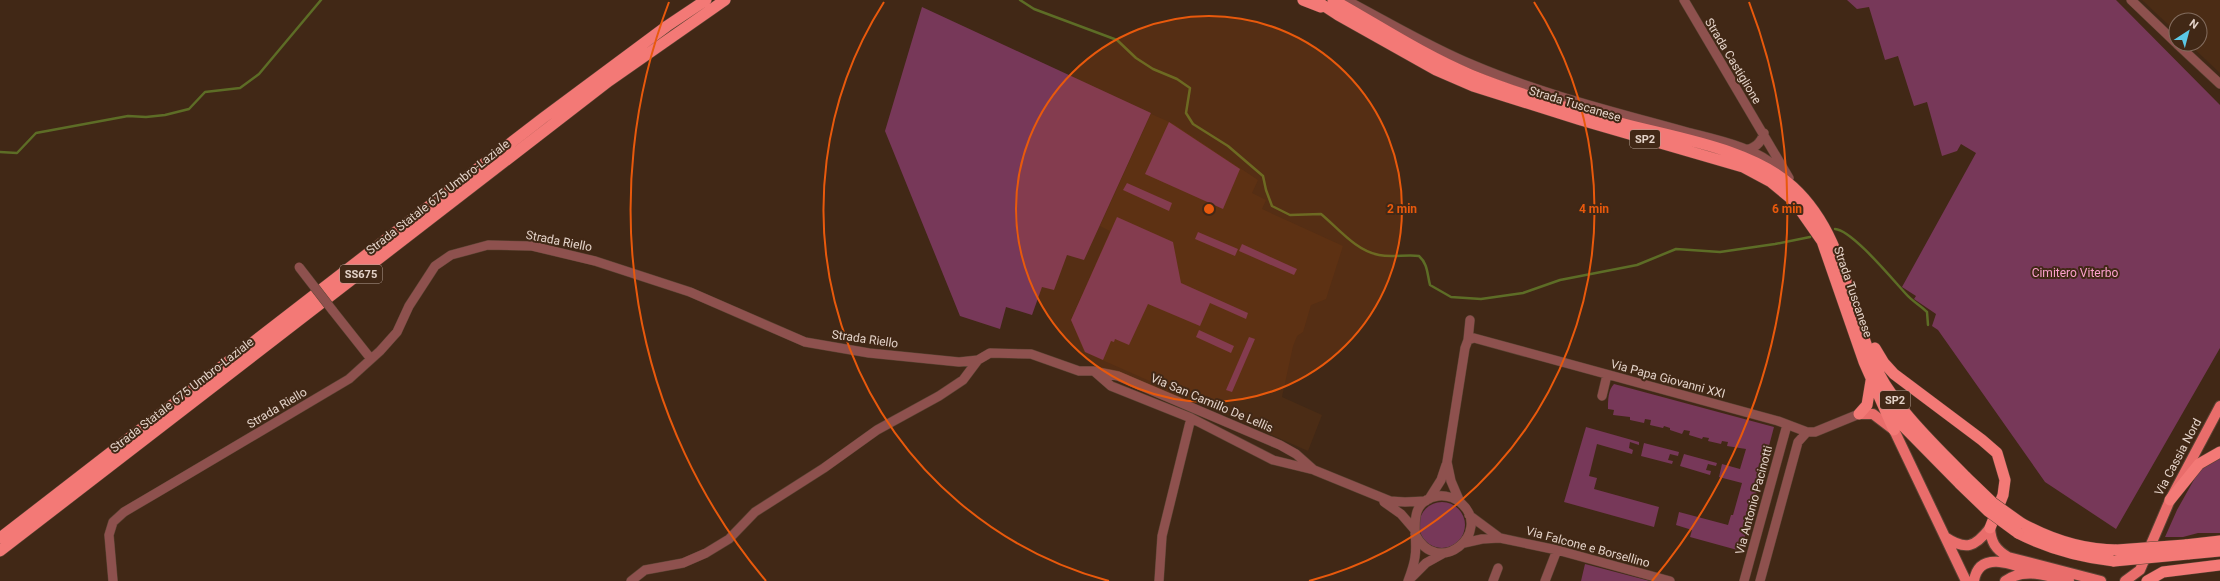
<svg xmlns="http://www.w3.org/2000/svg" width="2220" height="581" font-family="Roboto,sans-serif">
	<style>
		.built { fill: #4b2c15 }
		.green { fill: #773859 }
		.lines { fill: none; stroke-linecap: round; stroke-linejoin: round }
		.stream { stroke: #5d6d26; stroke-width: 2.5 }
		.minor-casing { stroke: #5b4333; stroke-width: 10 }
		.primary-casing { stroke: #5b4333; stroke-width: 12 }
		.trunk-casing { stroke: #5b4333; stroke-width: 12 }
		.minor { stroke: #8e514e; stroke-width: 9 }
		.primary { stroke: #e96d6b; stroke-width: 10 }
		.trunk { stroke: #f37976; stroke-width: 11 }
		.minor-bridge-casing { stroke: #5b4333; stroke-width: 10; stroke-linecap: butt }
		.trunk-bridge-casing { stroke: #5b4333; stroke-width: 12; stroke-linecap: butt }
		.minor-bridge { stroke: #8e514e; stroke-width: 9 }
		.trunk-bridge { stroke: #f37976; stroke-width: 11 }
		.ring { fill: none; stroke: #e8590c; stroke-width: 2 }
		.labels { text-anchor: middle; stroke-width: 4; stroke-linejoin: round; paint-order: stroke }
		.shield { fill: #412816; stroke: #b3a093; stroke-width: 1 }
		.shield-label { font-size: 11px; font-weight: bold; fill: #e4d3c9 }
		.street-label { font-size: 12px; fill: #e4d3c9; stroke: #412816 }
		.park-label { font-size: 12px; fill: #fca0cc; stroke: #412816 }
		.centre { fill: #e8590c; stroke: #412816; stroke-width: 2 }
		.ring-label { font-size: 12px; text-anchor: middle; font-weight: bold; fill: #e8590c; stroke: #412816; stroke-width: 4; stroke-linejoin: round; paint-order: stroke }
	</style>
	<rect width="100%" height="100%" fill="#412816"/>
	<path class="built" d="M2142,0H2220V73L2189,44H2200V20H2176V32Z
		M1151,114L1174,124L1258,180L1252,193L1266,200L1262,209L1343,246L1326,299L1311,305L1303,332L1297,336L1293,346L1282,397L1322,415L1308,451L1084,352L1071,320L1110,231L1100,226Z"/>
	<path class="green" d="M1847,0H2116L2220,105V348L2116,529L2045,482L1938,330L1932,326L1936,314L1914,299L1916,296L1902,287L1976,153L1961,144L1957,151L1942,156L1927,102L1914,106L1898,56L1885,60L1869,7L1857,9Z
		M922,7L1151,113L1084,260L1067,255L1054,290L1042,287L1032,315L1006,307L1000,329L960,316L885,131Z
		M1169,122L1240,169L1223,209L1145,174Z
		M1127,183L1172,203L1169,211L1123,190Z
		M1117,217L1173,242L1181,283L1248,313L1246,319L1210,303L1200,326L1148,304L1129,345L1115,339L1114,342L1111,341L1103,360L1085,352L1071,320Z
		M1198,232L1238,249L1235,256L1195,239Z
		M1242,244L1297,269L1294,275L1239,251Z
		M1199,330L1234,346L1231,353L1196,337Z
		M1249,337L1255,339L1232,392L1226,390Z
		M1614,384L1774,427L1741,551L1690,537L1692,530L1676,525L1679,512L1728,525L1731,515H1733L1742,483L1719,477L1722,464L1740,469L1746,449L1727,446L1728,442L1722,441L1721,444L1708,441L1709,438L1703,437L1702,439L1689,435L1690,431L1684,430L1682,434L1670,430V428L1664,426L1663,428L1650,425L1651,420L1645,419L1644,423L1630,420V417L1613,415L1614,410L1608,409C1608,400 1608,390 1614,384Z
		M1586,427L1639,442V445L1630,442L1629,448L1633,450L1632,454L1597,444L1589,476L1597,478L1594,489L1659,507L1654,527L1564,502Z
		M1644,443L1679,452L1678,456L1670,454L1668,460L1673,461L1672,464L1641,456Z
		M1684,454L1717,463L1716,466L1708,464L1706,470L1711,471L1710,475L1680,466Z
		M2220,456V533H2198L2183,537H2165L2177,510L2200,469Z
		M1419 525a23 23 0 1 1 46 0a23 23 0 1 1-46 0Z
		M1585,564L1646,580L1650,581H1581Z"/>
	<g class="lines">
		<path class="stream" d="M1020,0L1034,9L1117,40L1136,58L1153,69L1177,79L1190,88L1186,113L1193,124L1228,146L1263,176L1266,190L1272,206L1290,215L1321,214C1338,228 1356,251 1379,255C1393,258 1406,254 1419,256C1428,264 1427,274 1430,285L1451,297L1481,299L1523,293L1560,280L1637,265L1676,249L1720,252L1775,244L1810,237
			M0,152L17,153L36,133L128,116L146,117L165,115L189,109L205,92L240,88L259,74L321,0
			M1835,229C1852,230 1893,280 1906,294C1912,301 1921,306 1927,312L1928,325"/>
		<defs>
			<path id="minor" d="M1346,0C1388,22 1429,47 1473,65C1541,94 1615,112 1687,132C1714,139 1759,148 1778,169
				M1684,0L1789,178
				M2131,0L2176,43
				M2177,44L2220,84
				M1744,150C1755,149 1761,143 1764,133
				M333,311L371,359
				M1468,340L1474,338L1778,421L1807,432H1815L1859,414
				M1468,340L1470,320
				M1095,372L1111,386L1191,418L1273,460L1314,470L1390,501L1405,502L1426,501
				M1602,396L1607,375
				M1429,499L1441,480L1446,465
				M1384,502L1401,514L1414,529
				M1460,502L1451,481L1447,462L1465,348L1468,340
				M1469,515L1500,538
				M1464,543L1482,539L1500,538L1557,550L1670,581
				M1412,577L1426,563L1444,553
				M113,581L109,535L113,522L124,512L158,492L349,379L380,351L397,332L409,306L435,266L451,255L488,245L532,246L595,261L690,292L805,342L869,353L959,362L978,360L990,353L1031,354L1079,371H1093L1118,376L1280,445L1296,454L1314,470
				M631,581L645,570L683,563L706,553L729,539L755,512L824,468L877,430L939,396L963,380L978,360
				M1159,581L1162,536L1191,418
				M1408,581C1411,573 1414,565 1415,557C1419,535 1404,502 1438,496C1446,495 1455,498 1461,503C1494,532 1438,580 1415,534
				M1493,581L1498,568
				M1545,581L1557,550
				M1744,581L1787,425
				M1760,581L1798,442L1807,432"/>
			<path id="primary" d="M1859,414H1873L1894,430L1966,581
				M1990,528C1991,542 1995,549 2008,557L2101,581
				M1945,537C1966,551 1975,547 1990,528
				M1974,581C1979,548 2017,566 2036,573
				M2005,581C2025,567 2047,576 2069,581
				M2125,581L2140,570L2170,500L2220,406"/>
			<path id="trunk" d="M1303,0L1321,7
				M1315,0L1338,15L1436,70L1473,86L1581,120L1743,167L1771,182L1794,201L1822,241L1864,362L1894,430
				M1333,0C1378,25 1423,55 1471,75C1520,95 1573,110 1624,124C1677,138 1752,149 1793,187C1841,231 1848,297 1870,355C1890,404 1930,440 1966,477
				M1875,348L1884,363L1894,374L1982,440L1997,453L2005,480L2003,495L1990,528
				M1890,409L1900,423L1960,484
				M1859,414L1867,405L1871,381
				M2170,500L2199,464L2220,452
				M2021,523C2052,540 2082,550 2117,550
				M2018,533C2049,549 2080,557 2114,561
				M0,538L543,118L667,26L706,0
				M2185,545L2220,541
				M0,551L609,81L725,0
				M2188,554L2220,551
				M2147,581L2163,572L2220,565"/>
		</defs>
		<use href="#minor" class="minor-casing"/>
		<use href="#primary" class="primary-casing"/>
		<use href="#trunk" class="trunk-casing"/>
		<use href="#minor" class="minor"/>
		<use href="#primary" class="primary"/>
		<use href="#trunk" class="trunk"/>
		<defs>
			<path id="minor-bridge" d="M299,267L333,311"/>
			<path id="trunk-bridge" d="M1966,477L1993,503L2021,523
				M1960,484L1988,511L2018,533
				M2117,550L2185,545
				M2114,561L2188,554"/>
		</defs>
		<use href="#minor-bridge" class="minor-bridge-casing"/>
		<use href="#trunk-bridge" class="trunk-bridge-casing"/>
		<use href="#minor-bridge" class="minor-bridge"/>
		<use href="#trunk-bridge" class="trunk-bridge"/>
	</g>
	<circle cx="1209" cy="209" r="193" fill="#e8590c" fill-opacity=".12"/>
	<g class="ring">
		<circle cx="1209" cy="209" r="193"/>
		<path d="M1109 581A385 385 0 0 1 884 2M1534 2A385 385 0 0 1 1309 581"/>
		<path d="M766 581A578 578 0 0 1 669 2M1749 2A578 578 0 0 1 1652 581"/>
	</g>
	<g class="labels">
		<g class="shield">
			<rect x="1630" y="130" width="30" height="18" rx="3"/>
			<rect x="340" y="265" width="42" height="18" rx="3"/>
			<rect x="1880" y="391" width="30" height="18" rx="3"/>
		</g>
		<g class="shield-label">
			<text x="1645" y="143">SP2</text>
			<text x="361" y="278">SS675</text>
			<text x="1895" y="404">SP2</text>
		</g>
		<g class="street-label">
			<text transform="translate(1733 61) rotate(59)" y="4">Strada Castiglione</text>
			<text transform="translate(1575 104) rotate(17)" y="4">Strada Tuscanese</text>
			<text transform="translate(438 197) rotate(-38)" y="4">Strada Statale 675 Umbro-Laziale</text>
			<text transform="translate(559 241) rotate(11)" y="4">Strada Riello</text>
			<text transform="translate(1853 292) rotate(71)" y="4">Strada Tuscanese</text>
			<text transform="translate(865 339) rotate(8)" y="4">Strada Riello</text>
			<text transform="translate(1668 379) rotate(15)" y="4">Via Papa Giovanni XXI</text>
			<text transform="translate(182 395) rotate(-38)" y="4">Strada Statale 675 Umbro-Laziale</text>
			<text transform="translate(1212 403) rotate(23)" y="4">Via San Camillo De Lellis</text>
			<text transform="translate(277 408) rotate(-31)" y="4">Strada Riello</text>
			<text transform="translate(2178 457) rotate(-62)" y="4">Via Cassia Nord</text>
			<text transform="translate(1754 500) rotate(-75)" y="4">Via Antonio Pacinotti</text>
			<text transform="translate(1588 547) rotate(15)" y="4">Via Falcone e Borsellino</text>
		</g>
		<g class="park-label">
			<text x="2075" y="277">Cimitero Viterbo</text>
		</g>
	</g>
	<circle cx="1209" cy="209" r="6" class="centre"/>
	<g class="ring-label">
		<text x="1402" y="213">2 min</text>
		<text x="1594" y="213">4 min</text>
		<text x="1787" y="213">6 min</text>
	</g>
	<g transform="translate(2188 32) rotate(36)"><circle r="19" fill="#412816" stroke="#826c5e"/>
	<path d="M0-3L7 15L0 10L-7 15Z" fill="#5bc8e6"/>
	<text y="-6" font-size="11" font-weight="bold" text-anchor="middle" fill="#e4d3c9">N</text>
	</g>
</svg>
